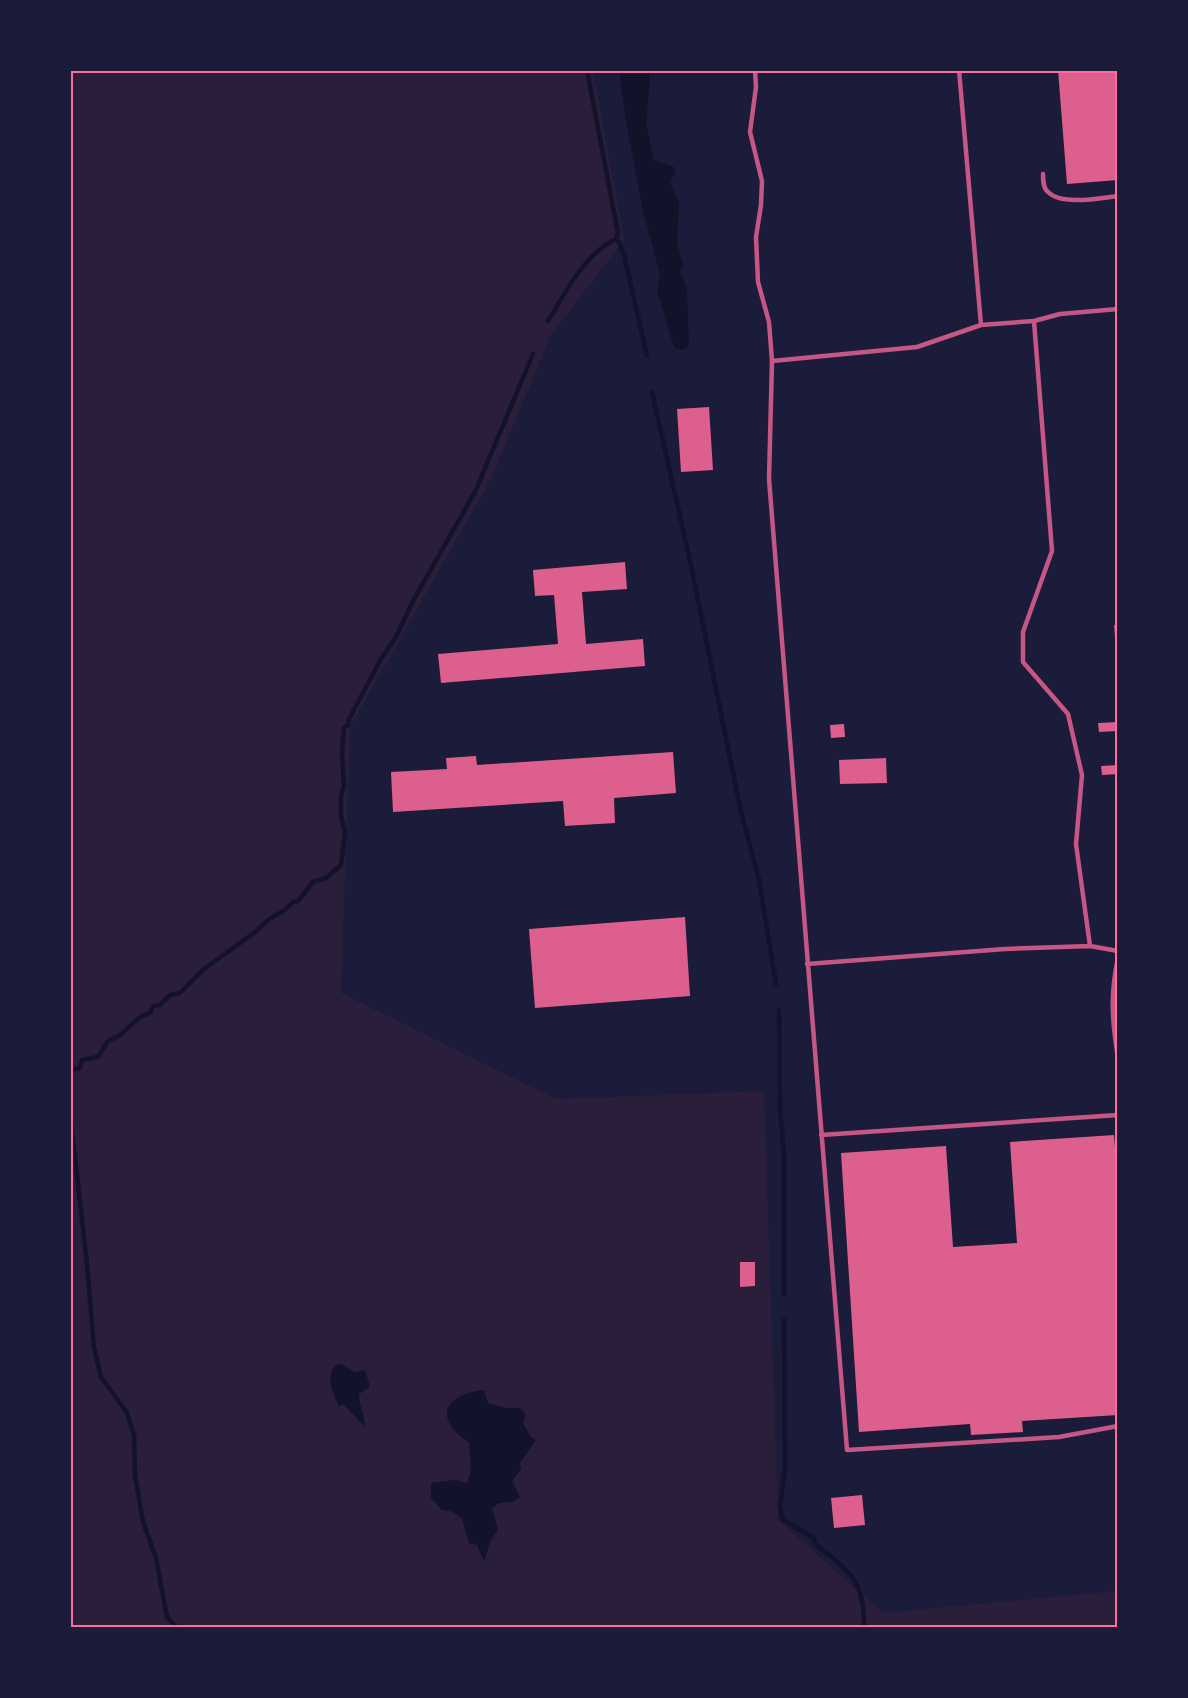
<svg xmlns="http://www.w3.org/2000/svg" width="1188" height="1698" font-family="'Nunito Sans',sans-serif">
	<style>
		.green { fill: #2a1e3b }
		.water { fill: #12122b }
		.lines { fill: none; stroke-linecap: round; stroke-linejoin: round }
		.stream { stroke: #12122b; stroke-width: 4.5 }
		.building { fill: #dd5f8e }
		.service { stroke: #c65784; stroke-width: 4.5 }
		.neatline { fill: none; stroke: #ff6b9d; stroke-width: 2 }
	</style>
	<rect width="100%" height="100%" fill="#1b1b3a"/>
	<path class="green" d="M70,71H593L624,240L551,335L490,481L350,727L341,993L556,1099L764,1091L778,1520L883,1613L1117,1591V1627H71Z"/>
	<path class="water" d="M619,71H649L650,80L646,124L654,160L674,167L676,173L670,181L679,203L677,243L683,264L680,273L687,288L689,346L683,350L674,347L657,291L660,274L643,211L626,122Z
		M341,1364L355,1372L365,1370L370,1387L359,1394C358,1406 366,1414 364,1426L343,1404L339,1406C332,1392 326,1379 335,1365Z
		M484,1390L488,1403L506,1408H520L526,1414L523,1423L531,1437L536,1440L520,1463L521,1469L512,1481L520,1497L512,1502L499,1503L492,1509L498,1530L490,1542L484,1562L477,1545L469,1543L462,1518L450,1511L442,1510L431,1498V1483L455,1480L467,1483L471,1470L469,1443C433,1418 443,1395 484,1390Z"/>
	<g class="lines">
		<path class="stream" d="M587,70L618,233L616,239L619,242L624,255L647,356
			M548,321C566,292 584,254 616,239
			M652,392L690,561L741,812L759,880L776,984
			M779,1010L780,1109L784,1154V1295
			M70,1070L80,1068L82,1060L98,1057L108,1041C129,1034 131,1018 150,1013L153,1006L160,1005L170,995L180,993L204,969L258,930C265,921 272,917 282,912C286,910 289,905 293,902L298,901L313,882L326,878L341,865L345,832L341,816V795L344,787L342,753L344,728L348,725L349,719L381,659L396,637L414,599L475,492L533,354
			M70,1113L87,1264L94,1347L101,1377L127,1413L134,1435L135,1475L143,1522L156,1558L167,1617L177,1628
			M784,1320L785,1468L780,1507L783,1520L814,1538L815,1544C849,1571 865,1580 864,1628"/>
	</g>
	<path class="building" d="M1058,70H1118V180L1067,184Z
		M709,407L713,470L681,472L677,409Z
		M625,562L627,589L582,592L586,644L643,639L645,666L441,683L438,654L558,644L554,595L535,596L533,570Z
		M1114,625H1118V646H1116Z
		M1118,722V731L1099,732L1098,723Z
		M844,724L845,737L831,738L830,725Z
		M673,752L676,793L614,798L615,823L565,826L563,801L393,812L391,772L447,769L446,758L476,756L477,765Z
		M886,758L887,783L840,784L839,760Z
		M1118,765V774L1102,775L1101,766Z
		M685,917L690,996L535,1008L529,929Z
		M1114,1135L1118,1186V1415L1022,1421L1023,1432L971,1435L970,1424L859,1432L841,1153L946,1146L953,1247L1017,1243L1010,1142Z
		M740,1262H755V1286L740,1287Z
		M862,1495L865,1525L834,1528L831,1498Z"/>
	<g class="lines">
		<path class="service" d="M755,70L756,87L750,132L762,181L761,205L756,237L758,282L769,322L772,361L769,479L847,1450L1059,1437L1118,1426
			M959,70L981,325
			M1043,174C1043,180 1043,188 1048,192C1062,206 1100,198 1118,196
			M1034,321L1052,551L1023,632V662L1068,714L1082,775L1076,844L1090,946
			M772,361L917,347L981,325L1034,321L1060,314L1118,309
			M1118,958C1110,995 1112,1020 1118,1058
			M807,964L1005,949L1090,946L1118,951
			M821,1135L1118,1115"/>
	</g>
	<rect width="1188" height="1698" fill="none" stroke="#1b1b3a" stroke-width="144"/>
	<rect x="72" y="72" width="1044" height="1554" class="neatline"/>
</svg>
